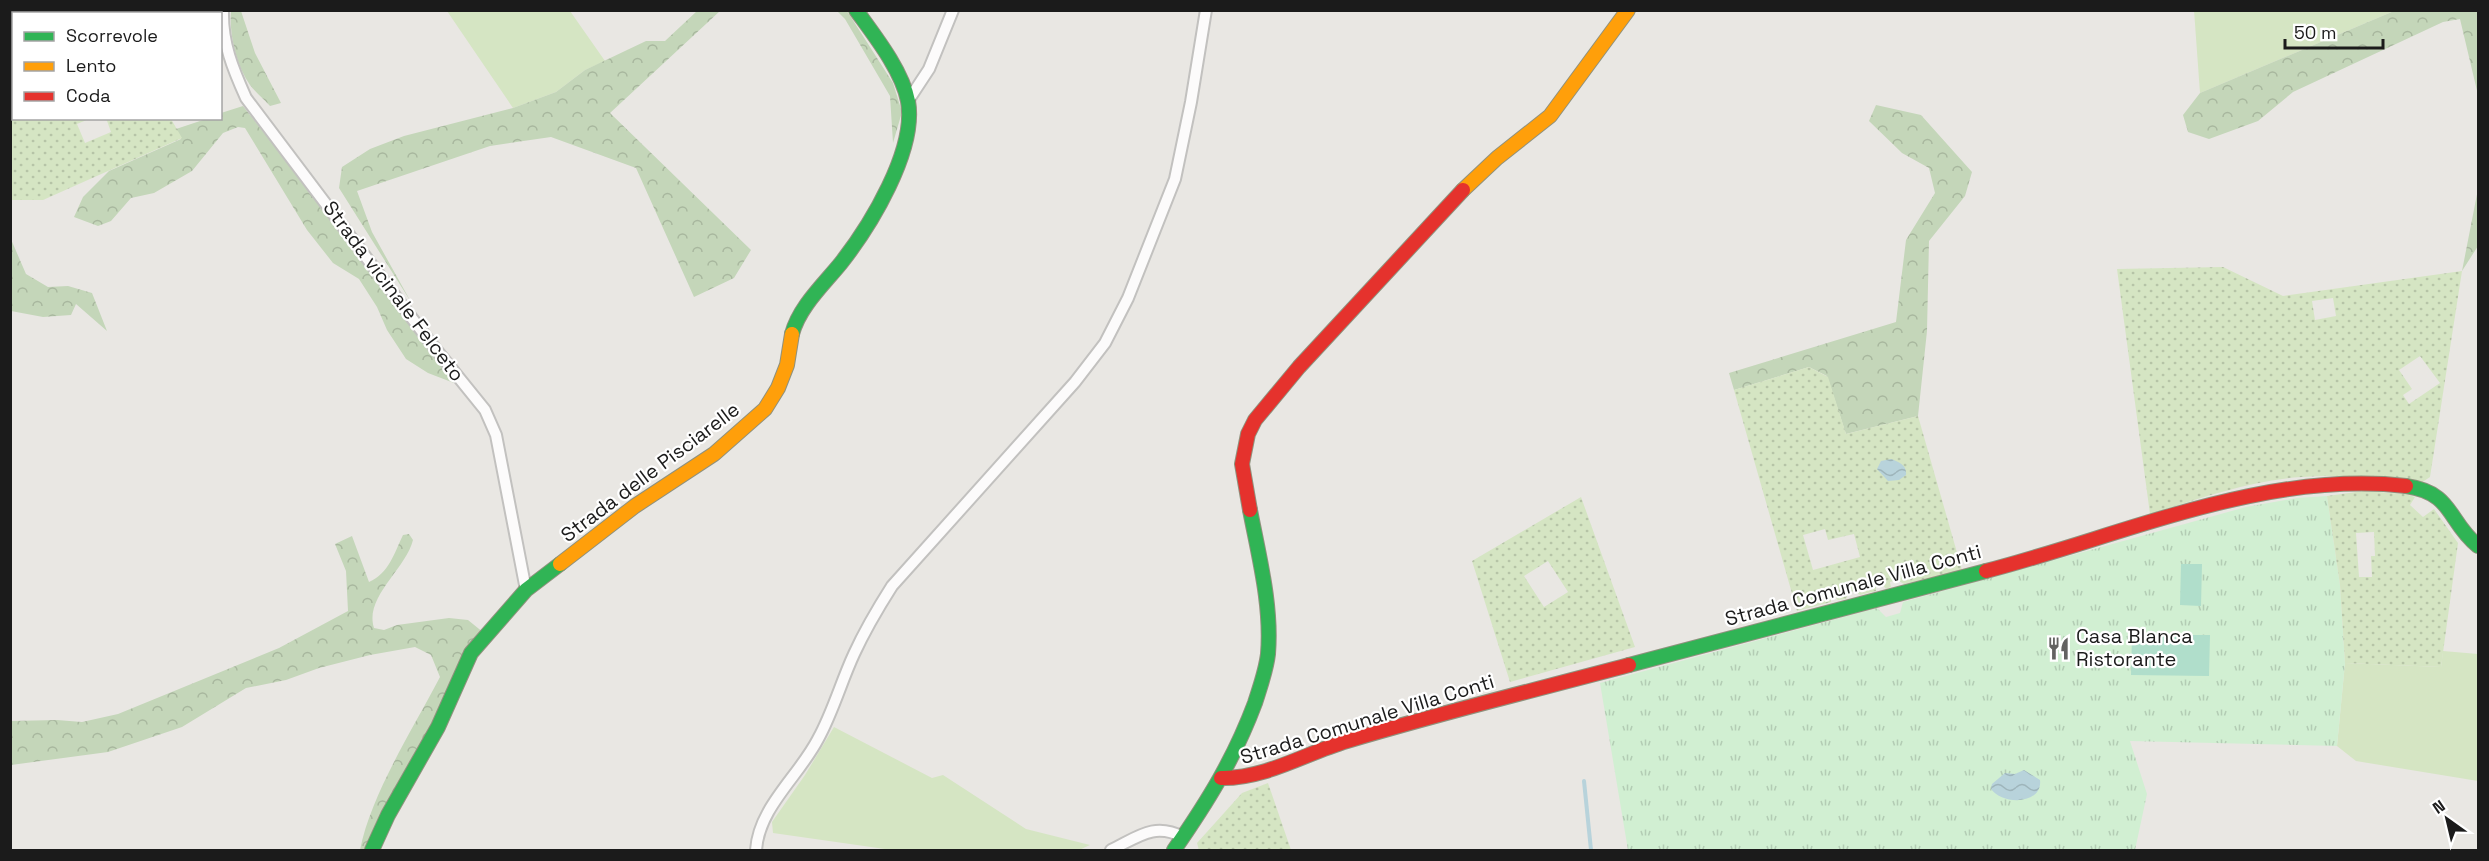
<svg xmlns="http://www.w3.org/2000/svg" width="2489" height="861" font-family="'Space Grotesk',sans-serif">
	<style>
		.grass { fill: #d5e5c3 }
		.forest { fill: url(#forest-crowns) }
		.park { fill: url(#park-tufts) }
		.garden { fill: url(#garden-dots); fill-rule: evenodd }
		.pitch { fill: #b0decb }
		.water { fill: url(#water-waves) }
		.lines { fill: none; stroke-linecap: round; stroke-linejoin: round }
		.stream { stroke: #b8d3db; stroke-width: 4 }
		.street-casing { stroke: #c2c1bf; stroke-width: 14 }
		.fast-casing { stroke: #8f917d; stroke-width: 16 }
		.slow-casing { stroke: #8f917d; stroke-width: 16 }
		.jam-casing { stroke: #8f917d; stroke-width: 16 }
		.street { stroke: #fcfbfb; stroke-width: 10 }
		.fast { stroke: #30b455; stroke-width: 14 }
		.slow { stroke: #ff9f0a; stroke-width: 14 }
		.jam { stroke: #e5322d; stroke-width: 14 }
		.labels { text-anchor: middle; stroke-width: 4.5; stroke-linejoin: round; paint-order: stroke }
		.street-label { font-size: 20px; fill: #1b1b1b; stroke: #fff }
		.poi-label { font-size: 20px; fill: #1b1b1b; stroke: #fff; text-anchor: start }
	</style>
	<defs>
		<pattern id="forest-crowns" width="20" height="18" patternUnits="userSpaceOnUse" patternTransform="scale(1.5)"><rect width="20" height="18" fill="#c4d6b9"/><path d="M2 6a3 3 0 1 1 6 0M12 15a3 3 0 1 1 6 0" fill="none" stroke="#a8b79e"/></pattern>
		<pattern id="park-tufts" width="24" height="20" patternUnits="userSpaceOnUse" patternTransform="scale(1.5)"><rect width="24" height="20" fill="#d1efd2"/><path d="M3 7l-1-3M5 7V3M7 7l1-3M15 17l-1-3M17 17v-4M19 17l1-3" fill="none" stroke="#b3ccb4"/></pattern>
		<pattern id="garden-dots" width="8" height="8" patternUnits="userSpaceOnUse" patternTransform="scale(1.5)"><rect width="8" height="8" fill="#d5e5c3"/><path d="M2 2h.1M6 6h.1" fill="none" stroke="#b6c4a7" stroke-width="1.8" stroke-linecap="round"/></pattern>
		<pattern id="water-waves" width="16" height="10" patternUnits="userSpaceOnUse" patternTransform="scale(1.5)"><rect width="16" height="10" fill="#b8d3db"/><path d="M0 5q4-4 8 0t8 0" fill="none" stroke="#9eb5bb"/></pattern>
	</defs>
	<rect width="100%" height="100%" fill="#e9e7e3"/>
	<path class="grass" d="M2194,10L2394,11L2200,93Z
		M447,11H570L605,61L585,70L556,92L513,108Z
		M2443,651L2478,654V781L2356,761L2337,746L2345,663L2441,667Z
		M834,727L932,778L943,775L1026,829L1090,845L1079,850H892L773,833L772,822L805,775Z"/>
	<path class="forest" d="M231,11H241L255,53L281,103L270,106C264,99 256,93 250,85C236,65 229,34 231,11Z
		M697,11H720L610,113L751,250L734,278L694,297L636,168L551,137L490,146L357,191L372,232L411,302L339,188L342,167L370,149L404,136L513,108L556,92L585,70L646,41H665Z
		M837,11H847L893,83L902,112L893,143L890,96L845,19Z
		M2394,11H2478V95L2460,19L2443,22L2293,92L2258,121L2209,139L2188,132L2183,115L2200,93Z
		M1876,105L1921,115L1972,172L1965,196L1929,241L1927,331L1918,416L1846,434L1827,376L1809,367L1734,390L1729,373L1896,322L1906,240L1935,193L1929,168L1902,153L1869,121Z
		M243,106L311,192L454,383L428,373L406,359L387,330L377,307L359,279L333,263L307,230L245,128L238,127L223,133L192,171L154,193L131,198L111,221L98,226L74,217L83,197L109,171L181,139L176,129L206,119L220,118L221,113Z
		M2478,189V246L2462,271Z
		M10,237L26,274L48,287L68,286L92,293L107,331L76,304L71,315L43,317L11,311Z
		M409,534L413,540C406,569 364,597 374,628L384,630L397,625L449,618L468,620L484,633L440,707L365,850H360C371,794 413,729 440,677L431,655L415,647L370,655L319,668L286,680L246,688L182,727L108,752L11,765V721L57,720L82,722L118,714L279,648L348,611L346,571L335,544L352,536L369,582C389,573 394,554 403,535Z"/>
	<path class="park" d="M2327,496L2340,585L2345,663L2337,746L2130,741L2147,794L2135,850H1628L1600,683L1877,608L1886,617L1900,613L1903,602L2246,507L2297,498Z"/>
	<path class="garden" d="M13,91L14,118L89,119L77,124L85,143L111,132L106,118L171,119L182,138L43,200H11L10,94Z
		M2223,267L2283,296L2462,271L2430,477L2421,483C2381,478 2341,474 2302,477C2250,480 2199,499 2150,514L2117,269ZM2333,298L2336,316L2315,320L2312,301ZM2420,356L2440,383L2409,404L2403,395L2412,389L2399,370Z
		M1809,367L1828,377L1846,434L1918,416L1962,570L1904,584L1897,580L1890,582L1891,587L1886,589L1882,584L1876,585V591L1860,595L1854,591L1848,593L1846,599L1838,600L1835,597L1831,598V602L1797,611L1734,390ZM1825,529L1828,540L1854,534L1860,557L1813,570L1803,535Z
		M2364,491L2405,494L2415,497L2410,505L2423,517L2434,509L2458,543L2441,667L2345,663L2340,585L2327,496ZM2374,532L2375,556H2371L2372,577H2359L2356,533Z
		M1581,497L1635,647L1510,682L1472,561ZM1548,561L1568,592L1544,607L1524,576Z
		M1268,783L1291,850H1199L1197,843L1242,793Z"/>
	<path class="pitch" d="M2181,564H2202L2201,606L2180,605Z
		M2132,635H2210L2209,676L2131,675Z"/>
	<path class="water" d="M1891,459C1899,462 1907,465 1906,475L1899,480L1888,481L1877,469L1881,461Z
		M2024,770L2040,780C2043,804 2003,806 1991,789L1992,784L2005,773L2015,774Z"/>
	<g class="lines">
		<path class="stream" d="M1584,781L1591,850"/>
		<defs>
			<path id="street" d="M223,10C222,43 233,69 246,98L430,342L485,410L496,435L526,590
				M908,101L929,69L953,10
				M756,850C759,807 799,776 818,739C833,712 841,682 854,654C865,630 878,608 892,586L1075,382L1105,343L1128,298L1175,179L1191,102L1206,10
				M1111,850C1138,837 1154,822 1183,837"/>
			<path id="fast" d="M792,334C799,307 824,284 841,263C870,226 917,150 908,101C902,70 874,35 856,10
				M2406,486C2454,493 2447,521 2478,546
				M1629,665L1986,571
				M372,850L388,815L438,727L471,653L526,590L560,564
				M1174,850C1208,801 1234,759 1255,703C1260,687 1266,671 1268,654C1272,606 1259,557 1250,510"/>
			<path id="slow" d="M1463,190L1497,158L1550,116L1628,10
				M560,564L635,506L714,454L765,409L778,388L787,365L792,334"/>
			<path id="jam" d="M1250,510L1242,464L1248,434L1255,420L1299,367L1463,190
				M1986,571C2122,536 2263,470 2406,486
				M1221,778C1265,779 1306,753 1347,741C1440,713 1535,690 1629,665"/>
		</defs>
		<use href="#street" class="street-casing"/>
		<use href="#fast" class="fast-casing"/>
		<use href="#slow" class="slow-casing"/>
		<use href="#jam" class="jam-casing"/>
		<use href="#street" class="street"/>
		<use href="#fast" class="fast"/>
		<use href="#slow" class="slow"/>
		<use href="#jam" class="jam"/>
	</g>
	<defs>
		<symbol id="restaurant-bare" viewBox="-9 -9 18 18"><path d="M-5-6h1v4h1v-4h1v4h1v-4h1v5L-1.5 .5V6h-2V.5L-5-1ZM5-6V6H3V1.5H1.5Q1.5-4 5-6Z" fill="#636261" stroke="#fff" stroke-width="2.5" paint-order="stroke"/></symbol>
	</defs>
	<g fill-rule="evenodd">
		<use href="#restaurant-bare" x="2042" y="632" width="33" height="33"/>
	</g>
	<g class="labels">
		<g class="street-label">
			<text transform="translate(394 291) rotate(53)" y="7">Strada vicinale Felceto</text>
			<text transform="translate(650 472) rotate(-37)" y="7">Strada delle Pisciarelle</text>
			<text transform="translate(1853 585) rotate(-15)" y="7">Strada Comunale Villa Conti</text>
			<text transform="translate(1367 719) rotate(-17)" y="7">Strada Comunale Villa Conti</text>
		</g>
		<g class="poi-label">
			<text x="2076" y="643">Casa Blanca<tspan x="2076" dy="23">Ristorante</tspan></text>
		</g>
	</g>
	<rect width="2489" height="861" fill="none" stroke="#1b1b1b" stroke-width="24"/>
	<rect x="12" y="12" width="210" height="108" fill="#ffffff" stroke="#a4a4a4" stroke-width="1.5"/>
	<rect x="24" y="32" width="30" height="9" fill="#30b455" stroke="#a4a4a4" stroke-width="1.5"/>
	<text x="66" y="42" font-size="18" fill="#1b1b1b">Scorrevole</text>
	<rect x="24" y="62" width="30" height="9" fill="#ff9f0a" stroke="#a4a4a4" stroke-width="1.5"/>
	<text x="66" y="72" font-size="18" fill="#1b1b1b">Lento</text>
	<rect x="24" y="92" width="30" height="9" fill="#e5322d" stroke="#a4a4a4" stroke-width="1.5"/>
	<text x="66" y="102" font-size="18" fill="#1b1b1b">Coda</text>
	<g transform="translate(2447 819) rotate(326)" stroke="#ffffff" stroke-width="4.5" paint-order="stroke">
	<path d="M0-4.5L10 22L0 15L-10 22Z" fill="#1b1b1b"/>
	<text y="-9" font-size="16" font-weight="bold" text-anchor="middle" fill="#1b1b1b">N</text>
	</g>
	<path d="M2285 39v9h98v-9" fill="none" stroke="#1b1b1b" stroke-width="3"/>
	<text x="2294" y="39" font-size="18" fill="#1b1b1b" stroke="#ffffff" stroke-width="4.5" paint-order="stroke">50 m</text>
</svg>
